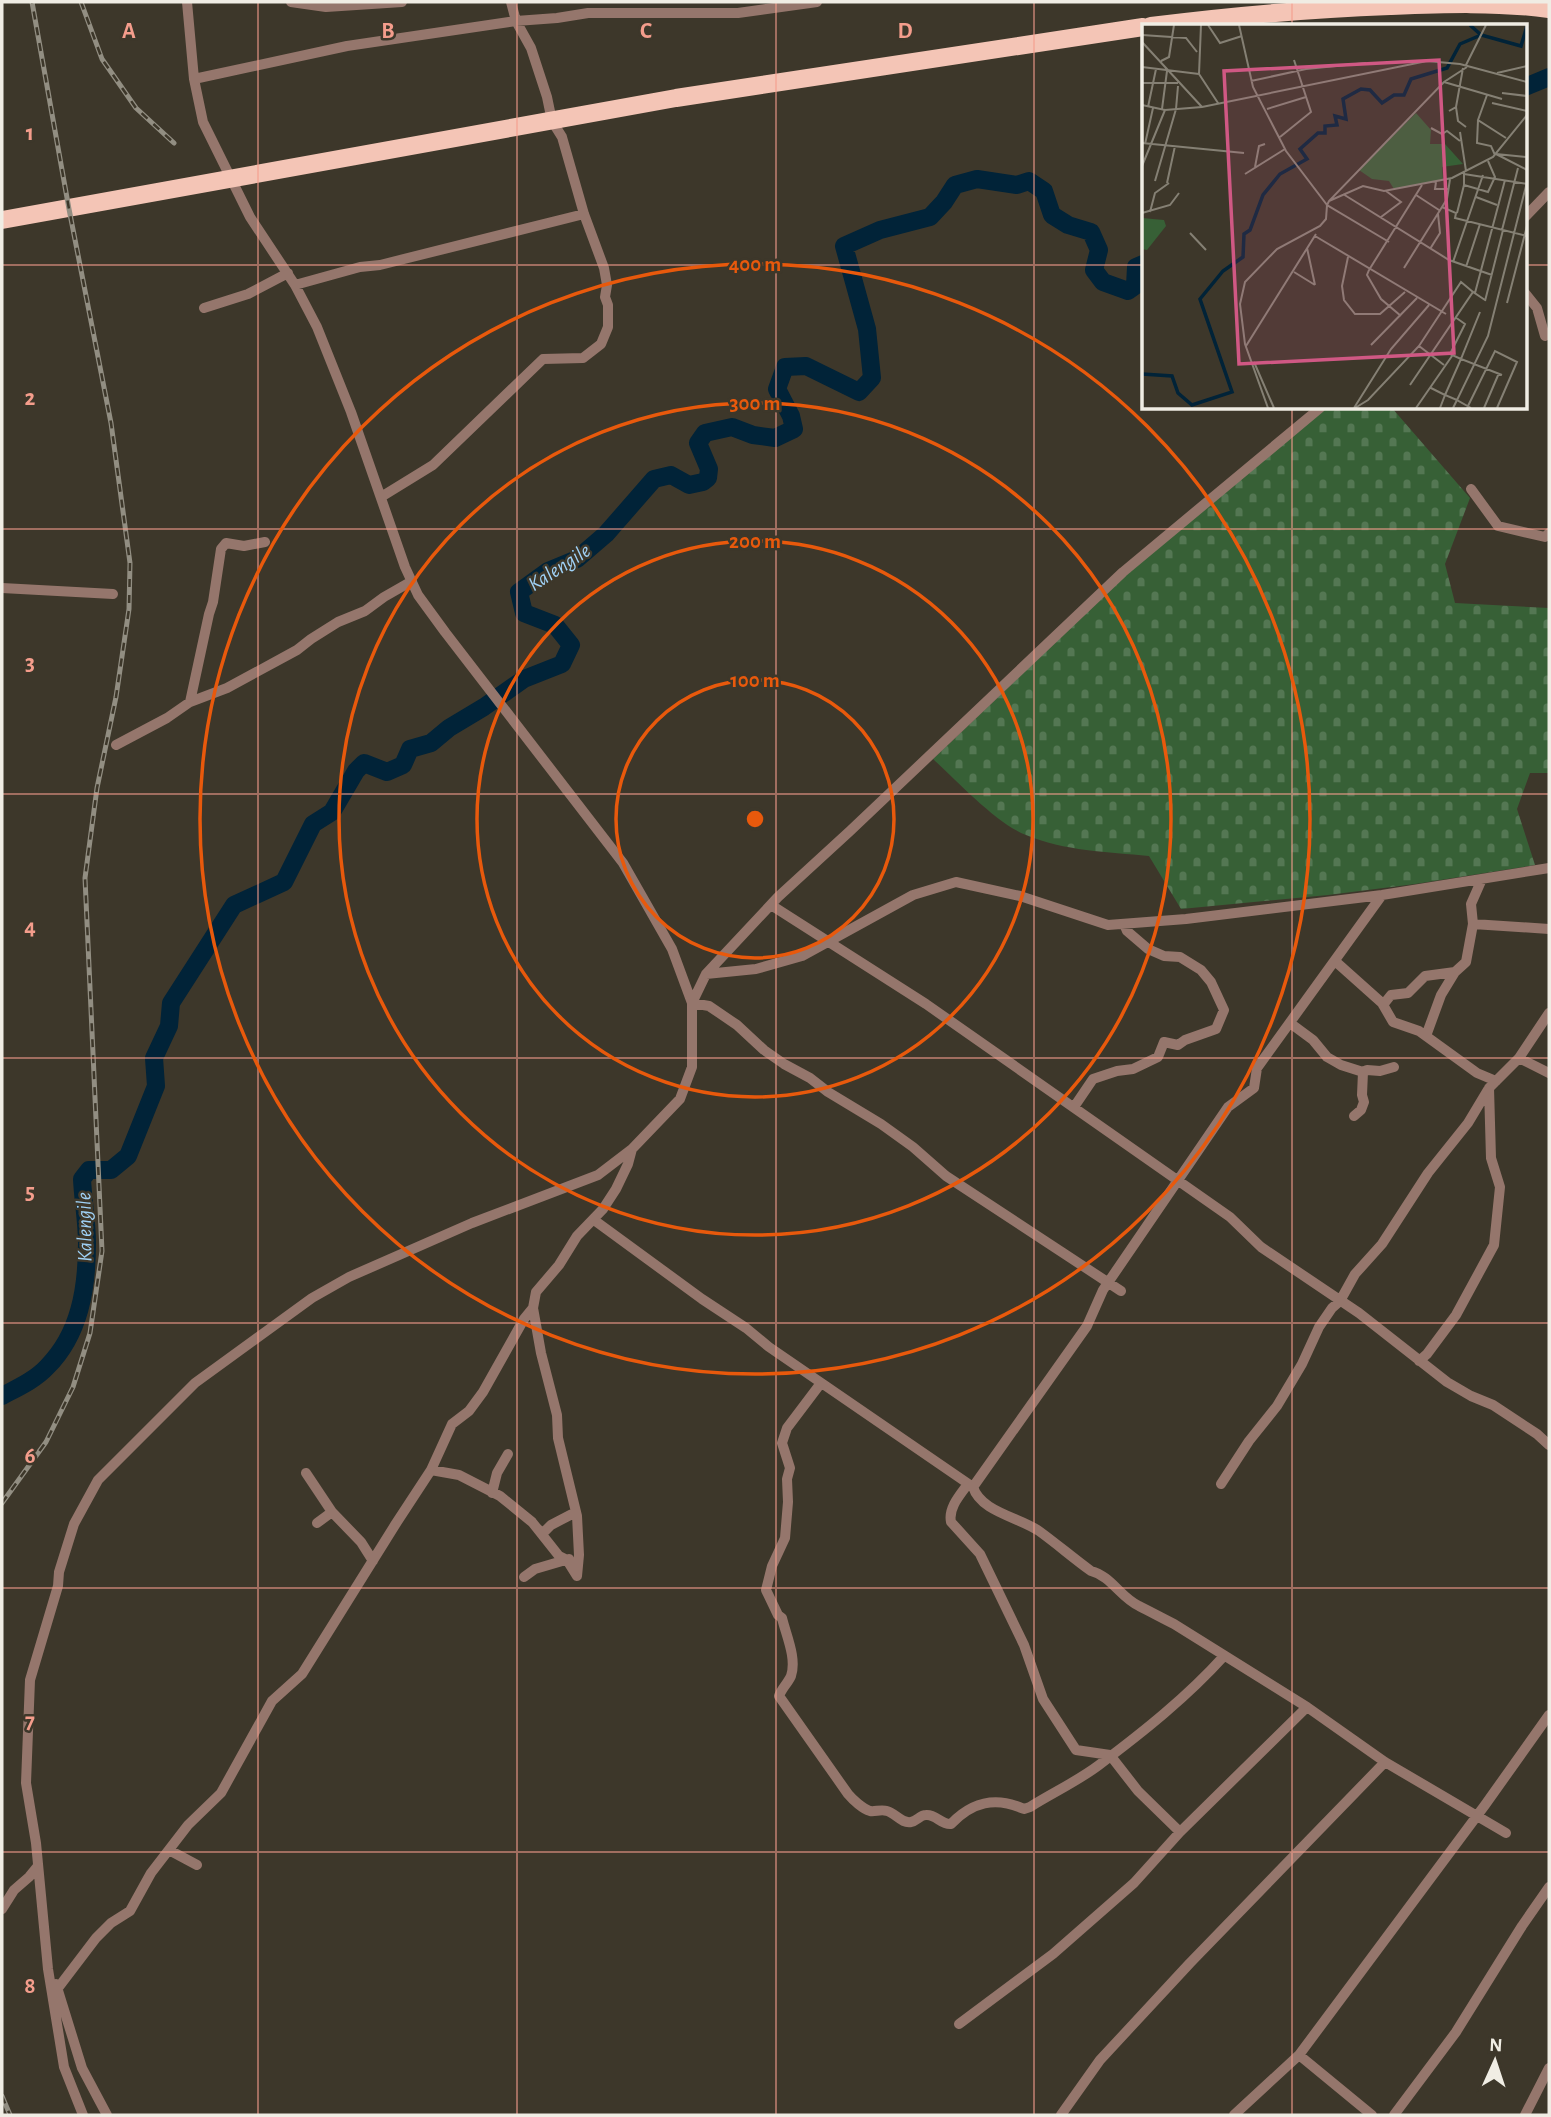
<svg xmlns="http://www.w3.org/2000/svg" width="1551" height="2117" font-family="'Alegreya Sans',sans-serif">
	<style>
		.cemetery { fill: url(#cemetery-stones) }
		.lines { fill: none; stroke-linecap: round; stroke-linejoin: round }
		.river { stroke: #012338; stroke-width: 18 }
		.minor { stroke: #95766c; stroke-width: 10 }
		.trunk { stroke: #f4c5b6; stroke-width: 18 }
		.rail-casing { stroke: #928e82; stroke-width: 5 }
		.rail { stroke: #3d372a; stroke-width: 2.5; stroke-dasharray: 8; stroke-linecap: butt }
		.grid { fill: none; stroke: #f49d8c; stroke-width: 2; stroke-opacity: 0.55 }
		.ring { fill: none; stroke: #e8590c; stroke-width: 3.5 }
		.labels { text-anchor: middle; stroke-width: 5; stroke-linejoin: round; paint-order: stroke }
		.water-label { font-size: 21px; font-style: italic; fill: #a0d2f7; stroke: #3d372a }
		.inset-river { fill: none; stroke: #012338; stroke-width: 3.5 }
		.inset-road { fill: none; stroke: #858074; stroke-width: 2 }
		.view { fill: #d05884; fill-opacity: 0.15; stroke: #d05884; stroke-width: 3.5 }
		.inset-edge { fill: none; stroke: #f0ede4; stroke-width: 3.5 }
		.grid-label { font-size: 23px; text-anchor: middle; font-weight: bold; fill: #f49d8c; stroke: #3d372a; stroke-width: 5; stroke-linejoin: round; paint-order: stroke }
		.centre { fill: #e8590c; stroke: #3d372a; stroke-width: 3.5 }
		.ring-label { font-size: 21px; text-anchor: middle; font-weight: bold; fill: #e8590c; stroke: #3d372a; stroke-width: 5; stroke-linejoin: round; paint-order: stroke }
	</style>
	<defs>
		<pattern id="cemetery-stones" width="16" height="16" patternUnits="userSpaceOnUse" patternTransform="scale(1.75)"><rect width="16" height="16" fill="#376036"/><path d="M2 7V4a2 2 0 0 1 4 0v3zM10 15v-3a2 2 0 0 1 4 0v3z" fill="#547753"/></pattern>
	</defs>
	<rect width="100%" height="100%" fill="#3d372a"/>
	<path class="cemetery" d="M1325,408H1392L1470,498L1445,564L1455,603L1549,608V773H1530L1517,809L1535,865L1415,884L1328,895L1181,909L1149,856C1108,852 1064,851 1026,835C997,824 957,781 933,759L1127,574Z"/>
	<g class="lines">
		<path class="river" d="M1525,87L1549,77
			M2,1396C17,1388 35,1380 47,1367C80,1334 87,1288 87,1243C87,1222 83,1200 82,1179L89,1170H111L128,1156L156,1086L154,1058L169,1026L171,1003L234,905L284,882L313,824L332,812L356,771L364,763L387,772L403,765L410,749L431,743L449,728L484,707L524,679L562,664L571,645L555,625L524,613L519,592L548,571L577,559L606,534L654,479L671,475L689,485L703,482L708,478L709,469L698,443L705,433L732,427L753,435L775,438L794,429L791,416L777,389L785,367L806,366L859,392L872,378L867,329L844,246L880,230L930,217L944,202L955,185L977,179L1017,185L1029,181L1044,191L1052,215L1068,225L1091,232L1099,250L1094,270L1103,282L1128,291L1135,286L1136,267L1143,264"/>
		<path class="minor" d="M291,2L326,7L402,2
			M194,79L347,46L516,21L557,18L588,13H738L817,2
			M1525,217L1549,192
			M295,285L360,267L380,265L584,214
			M1525,293L1537,308L1545,336
			M204,308L248,294L288,273
			M1471,489L1498,526L1545,537L1549,533
			M381,497L433,465L543,359L583,358L601,344L608,327V305L605,297L607,285L604,268L584,214L562,137L552,121L547,97L531,48L516,21L511,2
			M2,588L113,594
			M190,702L209,614L213,602L221,549L226,543L244,546L265,542
			M116,745L167,718L190,702L227,688L297,650L311,639L338,622L365,611L384,597L412,581
			M1482,879L1471,904L1473,924L1549,929
			M771,905L926,1004L1230,1217L1261,1247L1359,1313L1447,1382L1471,1396L1493,1405L1537,1434L1549,1445
			M1335,961L1382,1003L1393,1022L1419,1031L1477,1073L1496,1081
			M706,974L756,969L802,956L913,895L956,882L1020,896L1108,925L1186,919L1382,895L1549,868
			M1383,1005L1391,995L1408,993L1425,976L1455,972L1466,962L1473,924
			M1290,1023L1313,1040L1327,1057L1341,1065L1363,1072
			M1426,1036L1441,995L1455,972
			M1519,1058L1549,1073
			M1074,1107L1093,1079L1117,1071L1133,1069L1158,1057L1164,1042L1178,1045L1185,1040L1216,1029L1224,1010L1211,982L1201,970L1180,957L1164,956L1148,949L1127,931L1124,924
			M1354,1116L1361,1110L1364,1102L1362,1095L1363,1072L1367,1070L1380,1071L1394,1067
			M594,1220L702,1299L746,1328L769,1347L973,1487C981,1512 1019,1517 1039,1531C1057,1544 1073,1558 1091,1571C1111,1576 1121,1598 1139,1606C1151,1612 1162,1618 1174,1624L1307,1707L1385,1762L1506,1833
			M1121,1291L946,1176L913,1147L881,1124L828,1092L810,1078L784,1064L764,1050L737,1025L709,1006L692,1003L706,974L778,897L850,831L1123,572L1320,408
			M533,1308L541,1353L557,1415L558,1438L577,1516L579,1555L577,1576
			M1419,1361L1427,1354L1456,1315L1494,1245L1500,1187L1491,1158L1489,1088
			M821,1383L787,1428L782,1443L790,1468L787,1479L788,1502L785,1538L772,1566L766,1590L778,1615L782,1618C786,1635 797,1658 791,1676C788,1683 782,1688 779,1696L848,1794C853,1800 863,1809 870,1811C875,1812 881,1809 887,1811C895,1813 902,1824 911,1822C917,1821 920,1815 926,1815C936,1814 941,1825 951,1824C972,1802 995,1796 1024,1809L1030,1807C1052,1793 1078,1781 1099,1765C1143,1732 1187,1697 1224,1656
			M431,1470L459,1475L500,1496L532,1522L559,1556L567,1560L577,1576
			M306,1473L332,1512L361,1542L373,1561
			M968,1484C960,1495 948,1508 951,1522L980,1554L1024,1645L1043,1699L1076,1750L1110,1755L1138,1791L1180,1832
			M1221,1484L1249,1441L1277,1406L1302,1364L1319,1327L1332,1308L1340,1301L1355,1274L1382,1244L1428,1173L1468,1123L1489,1088L1519,1058L1549,1013
			M973,1487L1087,1326L1103,1290L1228,1107L1254,1088L1257,1068L1382,895
			M492,1493L497,1473L508,1454
			M317,1523L332,1512
			M538,1529L542,1534L551,1525L576,1512
			M524,1577L535,1569L569,1559
			M169,1850L197,1865
			M2,1909L14,1890L29,1877L38,1866
			M56,1984L82,2068L107,2115
			M58,1988L96,1938L111,1923L130,1911L151,1873L188,1825L221,1793L272,1701L302,1674L395,1525L431,1470L452,1424L469,1411L483,1392L524,1319L533,1308L536,1292L559,1265L577,1236L603,1209L616,1189L628,1164L632,1149
			M959,2024L1053,1954L1134,1883L1180,1832L1307,1707
			M1299,2055L1372,2115
			M83,2115L64,2067L48,1969L36,1843L26,1783L30,1680L58,1586L59,1572L74,1524L98,1480L195,1383L312,1298L349,1277L472,1223L598,1175L632,1149L680,1099L692,1067V1003L672,949L623,863L445,632L418,595L405,567L351,412L317,327L295,285L250,217L203,122L194,79L187,2
			M1061,2115L1100,2060L1190,1963L1385,1762
			M1234,2115L1299,2055L1485,1805L1549,1715
			M1394,2115L1456,2032L1522,1926L1549,1887
			M1525,2115L1549,2068"/>
		<path class="trunk" d="M1151,26C1230,16 1310,9 1390,6C1444,4 1496,2 1549,9
			M2,220L676,98L1143,27"/>
		<defs>
			<path id="rail" d="M81,2L102,59L136,108L174,143
				M2,1503L46,1442L73,1387L90,1333L102,1251L85,878L97,788L116,697L129,609L130,563L111,423L69,209L32,2
				M2,2096L10,2115"/>
		</defs>
		<use href="#rail" class="rail-casing"/>
		<use href="#rail" class="rail"/>
	</g>
	<path class="grid" d="M258,2V2115M517,2V2115M776,2V2115M1034,2V2115M1292,2V26M2,265H1143M1525,265H1549M1292,408V2115M2,529H1549M2,794H1549M2,1058H1549M2,1323H1549M2,1588H1549M2,1852H1549"/>
	<g class="ring">
		<circle cx="755" cy="819" r="139"/>
		<circle cx="755" cy="819" r="278"/>
		<circle cx="755" cy="819" r="416"/>
		<circle cx="755" cy="819" r="555"/>
	</g>
	<g class="labels">
		<g class="water-label">
			<text transform="translate(559 567) rotate(-33)" y="7">Kalengile</text>
			<text transform="translate(84 1227) rotate(-91)" y="7">Kalengile</text>
		</g>
	</g>
	<g transform="translate(1142 24)">
		<rect width="385" height="385" fill="#3d372a"/>
		<path d="M0,194L22,196L24,202L5,226L0,225Z" fill="#376036"/>
		<path d="M274,89L289,106L288,120H303L321,140L300,143L301,156L252,165L247,157L230,155L217,146Z" fill="#376036"/>
		<path class="inset-river" d="M328,1L339,11L379,22L385,2M0,350L30,352L36,369L50,381L90,368L58,275L81,247L101,233L102,210L108,206L121,171L138,150L165,135L158,125L176,109H183V102L195,101L193,92L204,95L201,75L219,65L228,66L240,79L252,71H262L269,55L305,44L318,20L339,11"/>
		<path class="inset-road" d="M59,1L57,50L76,79M66,1L78,19L100,12M97,1L111,63L144,127L185,181L184,195L178,202L135,225L103,258L98,280L103,320L126,384M0,11L44,14L55,28M0,18L60,83M19,37L27,33L32,1M324,41L344,1M0,43L57,50M108,45H138M355,49L385,42M109,57L164,45L224,39M302,58L360,75M0,59H36M360,69L385,72M345,71L336,96L364,114M350,79L385,87M0,81L23,86L60,83L285,37L318,40L385,58M6,83L14,45M314,83L316,97L324,103M20,85L25,47M125,85L164,73M307,87L314,83L321,44M336,96L335,119L349,122L353,131M289,104L300,110L305,107L318,117M318,108L324,147M138,113L169,88L152,36M0,119L102,129M3,120L11,84M354,130L385,146M354,130L385,133M0,142L23,86M113,143L117,122L123,120M322,148V161L346,168L353,153L346,137M103,150L143,125M322,150L385,160M13,157L34,85L36,62M294,158L293,165H307M25,159L33,122M201,170L307,236L350,251M274,171L297,186M334,173L355,181M187,177L221,162L242,167L310,154L351,133L385,91M300,183L314,189L313,194L385,212M8,188L13,169L27,159M0,189L28,181L37,169M315,189L322,161M239,193L259,178L244,167M360,206L376,144M48,209L64,226M173,212L304,290M247,218L185,181L187,177L302,58L325,43M165,224L173,261M288,225L298,209L296,190M206,233L200,262L202,276L213,290H238L263,268M311,238L341,151M324,243L338,200M262,244L305,175L308,155M227,246L280,161M227,246L225,251L239,275L259,292M152,248L173,261M333,269L363,156M343,277L361,206M365,279L385,202M338,288L319,335L360,351M229,321L275,274M104,322L174,210M277,322L302,341M112,338L132,384M268,361L331,268L343,276M289,364L303,371L298,384M212,384L249,325L287,281M213,384L226,376L277,322L319,258L331,268M274,384L310,332M311,384L315,376L303,371L319,335L308,330L323,300L313,293M325,384L353,327L375,338L355,384M329,384L315,376L346,312L385,158M342,384L357,349"/>
		<path class="view" d="M297,36L312,329L97,340L82,47Z"/>
		<rect width="385" height="385" class="inset-edge"/>
	</g>
	<g class="grid-label">
		<text x="129" y="38">A</text>
		<text x="388" y="38">B</text>
		<text x="646" y="38">C</text>
		<text x="905" y="38">D</text>
		<text x="30" y="140">1</text>
		<text x="30" y="405">2</text>
		<text x="30" y="670">3</text>
		<text x="30" y="934">4</text>
		<text x="30" y="1199">5</text>
		<text x="30" y="1463">6</text>
		<text x="30" y="1728">7</text>
		<text x="30" y="1993">8</text>
	</g>
	<circle cx="755" cy="819" r="10" class="centre"/>
	<g class="ring-label">
		<text x="755" y="271">400 m</text>
		<text x="755" y="410">300 m</text>
		<text x="755" y="548">200 m</text>
		<text x="755" y="687">100 m</text>
	</g>
	<rect width="1551" height="2117" fill="none" stroke="#f0ede4" stroke-width="7"/>
	<g transform="translate(1495 2061) rotate(3)" stroke="#3d372a" stroke-width="5" paint-order="stroke">
	<path d="M0-5L12 26L0 18L-12 26Z" fill="#f0ede4"/>
	<text y="-10" font-size="19" font-weight="bold" text-anchor="middle" fill="#f0ede4">N</text>
	</g>
</svg>
